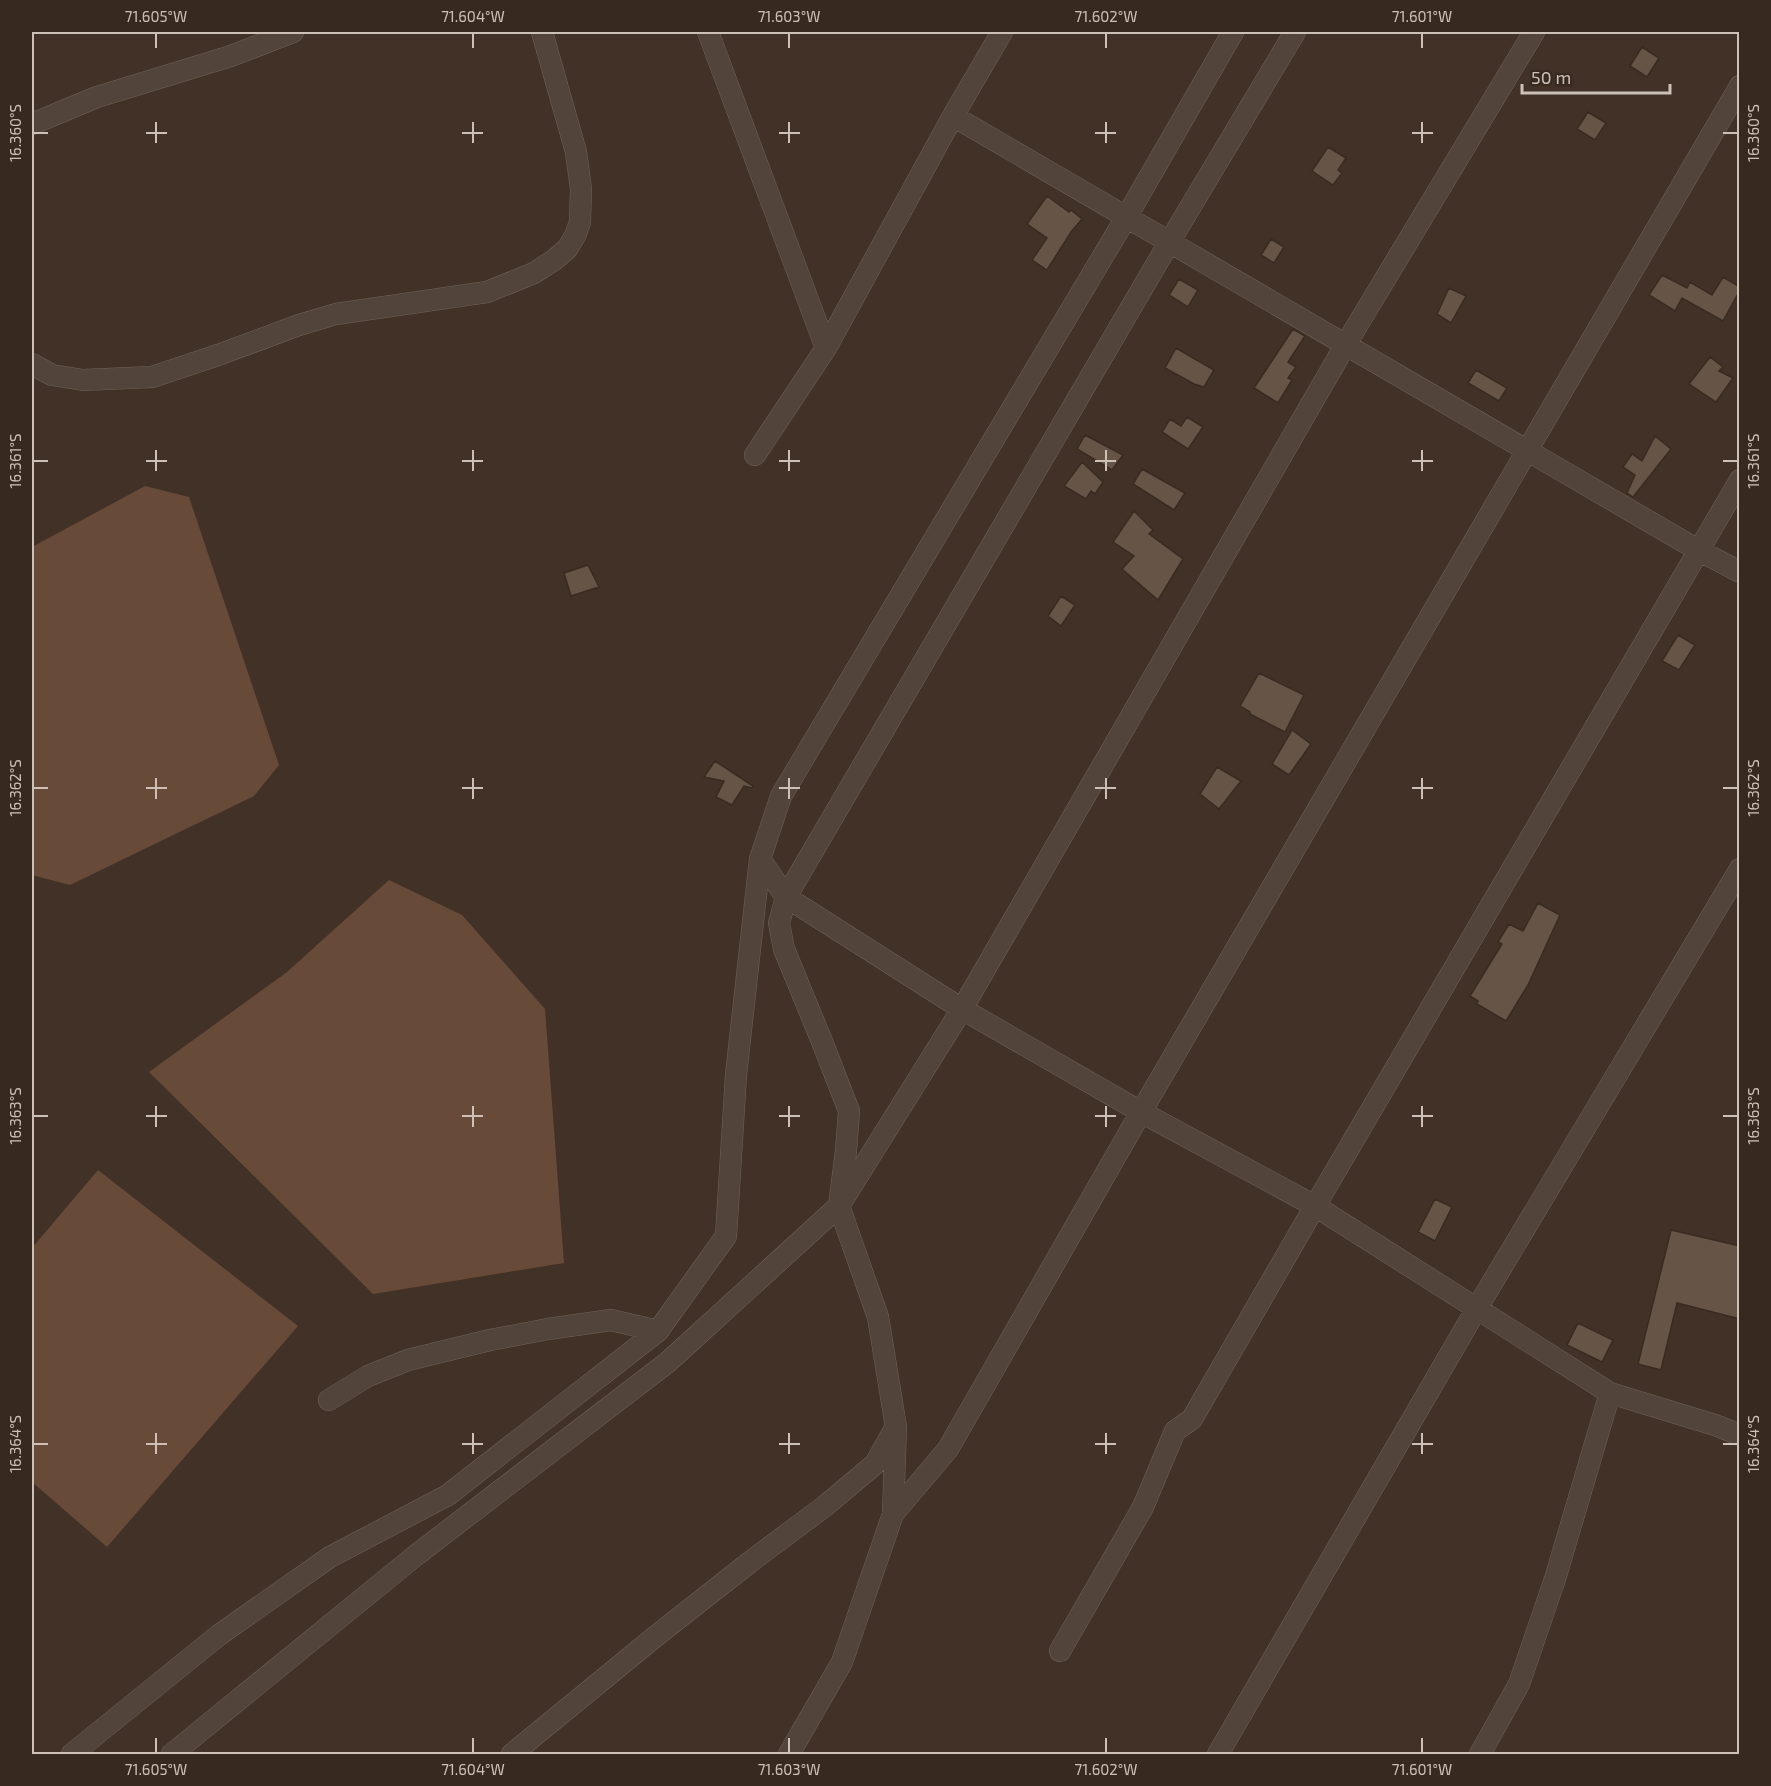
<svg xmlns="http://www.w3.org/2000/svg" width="1771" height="1786" font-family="'Exo 2',sans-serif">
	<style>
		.water { fill: #674b38 }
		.building { fill: #665447; stroke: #392b21; stroke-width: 1.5 }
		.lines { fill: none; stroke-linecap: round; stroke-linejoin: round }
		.minor-casing { stroke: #6f6258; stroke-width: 22 }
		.minor { stroke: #52443a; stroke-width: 21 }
		.ticks { fill: none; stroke: #ccc0b7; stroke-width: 2 }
		.neatline { fill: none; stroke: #ccc0b7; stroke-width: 2 }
		.ticks-label { font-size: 15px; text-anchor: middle; fill: #ccc0b7 }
	</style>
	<rect width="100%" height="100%" fill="#423126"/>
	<path class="water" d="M145,486L189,497L279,765L254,796L70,885L32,875V547Z
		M389,880L462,915L545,1009L564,1263L373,1294L149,1072L287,972Z
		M98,1170L298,1326L107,1547L32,1482V1248Z"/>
	<path class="building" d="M1642,47L1659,58L1647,77L1630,66Z
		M1588,112L1606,123L1595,140L1577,129Z
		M1328,147L1346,158L1338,170L1342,173L1333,185L1312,171Z
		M1047,196L1069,212L1071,210L1082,219L1071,232L1047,270L1032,260L1047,238L1027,224Z
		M1271,239L1284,247L1274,263L1261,255Z
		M1662,275L1687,288L1690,282L1712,295L1723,277L1740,287V290L1723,321L1682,298L1675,311L1649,295Z
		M1179,279L1198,290L1188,307L1169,295Z
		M1449,288L1466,296L1451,323L1437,314Z
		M1293,329L1305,336L1288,362L1296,367L1288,378L1292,380L1278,403L1254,388Z
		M1176,348L1214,370L1204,387L1194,384L1165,368Z
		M1710,357L1723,367L1719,371L1733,378L1716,402L1689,384Z
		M1476,370L1507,388L1499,401L1468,383Z
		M1187,417L1203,427L1188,449L1162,432L1170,419L1181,426Z
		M1085,435L1123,455L1112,470L1077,449Z
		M1655,436L1671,449L1633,497L1627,493L1635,475L1623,467L1632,454L1642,461Z
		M1082,462L1103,482L1095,494L1091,491L1086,499L1064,486Z
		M1142,469L1185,493L1174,510L1133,484Z
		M1134,511L1153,530L1149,534L1183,559L1158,600L1122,569L1134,556L1113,542Z
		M588,565L599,587L571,596L564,573Z
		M1061,596L1075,605L1061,626L1048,616Z
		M1678,635L1695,645L1679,670L1662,661Z
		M1259,673L1304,695L1285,732L1250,714V712L1240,706Z
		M1292,730L1311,744L1289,775L1272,764Z
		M715,761L753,786L752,788L744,786L732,805L716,797L724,781L704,777Z
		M1217,767L1241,781L1219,809L1200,794Z
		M1538,903L1560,915L1528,985L1506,1021L1477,1004L1478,1001L1470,996L1502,944L1498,942L1509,924L1523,931Z
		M1435,1199L1452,1207L1435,1241L1418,1232Z
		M1671,1230L1740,1246V1319L1677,1303L1661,1370L1638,1364Z
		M1578,1323L1613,1340L1602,1362L1567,1345Z"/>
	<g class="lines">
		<defs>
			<path id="minor" d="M708,32L826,348
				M953,116L1698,550L1740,572
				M32,124L97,97L231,56L293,32
				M32,364L52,375L83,380L152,377L218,355L299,325L336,314L487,292L534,273L554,260L567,249L575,236L580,222L581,189L576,152L542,32
				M755,455L826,348L953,116L1002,32
				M760,859L786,897L962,1009L1141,1112L1315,1206L1610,1393L1715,1425L1740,1435
				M329,1400L368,1376L408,1360L490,1340L548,1329L611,1320L658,1331
				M893,1514L948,1449L1141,1112L1740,86
				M1060,1651L1143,1507L1175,1431L1192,1419L1315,1206L1740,480
				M72,1754L219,1635L330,1557L448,1495L658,1331L726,1236L736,1075L760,859L781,796L1127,216L1233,32
				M172,1754L415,1556L668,1362L839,1206L962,1009L1346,344L1534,32
				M512,1754L656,1636L750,1562L825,1506L875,1464L894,1430
				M789,1754L842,1662L893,1514L896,1427L878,1317L839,1206L846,1151L849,1111L823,1044L784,949L779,923L786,897L1170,241L1295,32
				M1218,1754L1477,1308L1740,869
				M1480,1754L1519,1684L1555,1579L1610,1393"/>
		</defs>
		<use href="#minor" class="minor-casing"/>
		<use href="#minor" class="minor"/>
	</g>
	<path class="ticks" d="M156,33V48M473,33V48M789,33V48M1106,33V48M1422,33V48M156,122V143M473,122V143M789,122V143M1106,122V143M1422,122V143M33,133H48M146,133H167M462,133H483M779,133H800M1095,133H1116M1412,133H1433M1723,133H1738M156,450V471M473,450V471M789,450V471M1106,450V471M1422,450V471M33,461H48M146,461H167M462,461H483M779,461H800M1095,461H1116M1412,461H1433M1723,461H1738M156,778V799M473,778V799M789,778V799M1106,778V799M1422,778V799M33,788H48M146,788H167M462,788H483M779,788H800M1095,788H1116M1412,788H1433M1723,788H1738M156,1106V1127M473,1106V1127M789,1106V1127M1106,1106V1127M1422,1106V1127M33,1116H48M146,1116H167M462,1116H483M779,1116H800M1095,1116H1116M1412,1116H1433M1723,1116H1738M156,1433V1454M473,1433V1454M789,1433V1454M1106,1433V1454M1422,1433V1454M33,1444H48M146,1444H167M462,1444H483M779,1444H800M1095,1444H1116M1412,1444H1433M1723,1444H1738M156,1738V1753M473,1738V1753M789,1738V1753M1106,1738V1753M1422,1738V1753"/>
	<rect width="1771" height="1786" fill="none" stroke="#37291f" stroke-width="66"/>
	<path d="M1522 84v9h148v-9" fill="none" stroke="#ccc0b7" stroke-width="3"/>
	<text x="1531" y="84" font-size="18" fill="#ccc0b7" stroke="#37291f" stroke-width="4.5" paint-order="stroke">50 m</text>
	<rect x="33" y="33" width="1705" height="1720" class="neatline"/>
	<g class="ticks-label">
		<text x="156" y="22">71.605°W</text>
		<text x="473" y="22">71.604°W</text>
		<text x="789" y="22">71.603°W</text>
		<text x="1106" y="22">71.602°W</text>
		<text x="1422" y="22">71.601°W</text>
		<text transform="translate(16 133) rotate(-90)" y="5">16.360°S</text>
		<text transform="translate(1754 133) rotate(-90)" y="5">16.360°S</text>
		<text transform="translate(16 461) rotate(-90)" y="5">16.361°S</text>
		<text transform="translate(1754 461) rotate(-90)" y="5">16.361°S</text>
		<text transform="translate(16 788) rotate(-90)" y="5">16.362°S</text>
		<text transform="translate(1754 788) rotate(-90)" y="5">16.362°S</text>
		<text transform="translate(16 1116) rotate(-90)" y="5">16.363°S</text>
		<text transform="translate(1754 1116) rotate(-90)" y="5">16.363°S</text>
		<text transform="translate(16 1444) rotate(-90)" y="5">16.364°S</text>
		<text transform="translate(1754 1444) rotate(-90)" y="5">16.364°S</text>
		<text x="156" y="1775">71.605°W</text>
		<text x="473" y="1775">71.604°W</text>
		<text x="789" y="1775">71.603°W</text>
		<text x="1106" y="1775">71.602°W</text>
		<text x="1422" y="1775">71.601°W</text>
	</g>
</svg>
